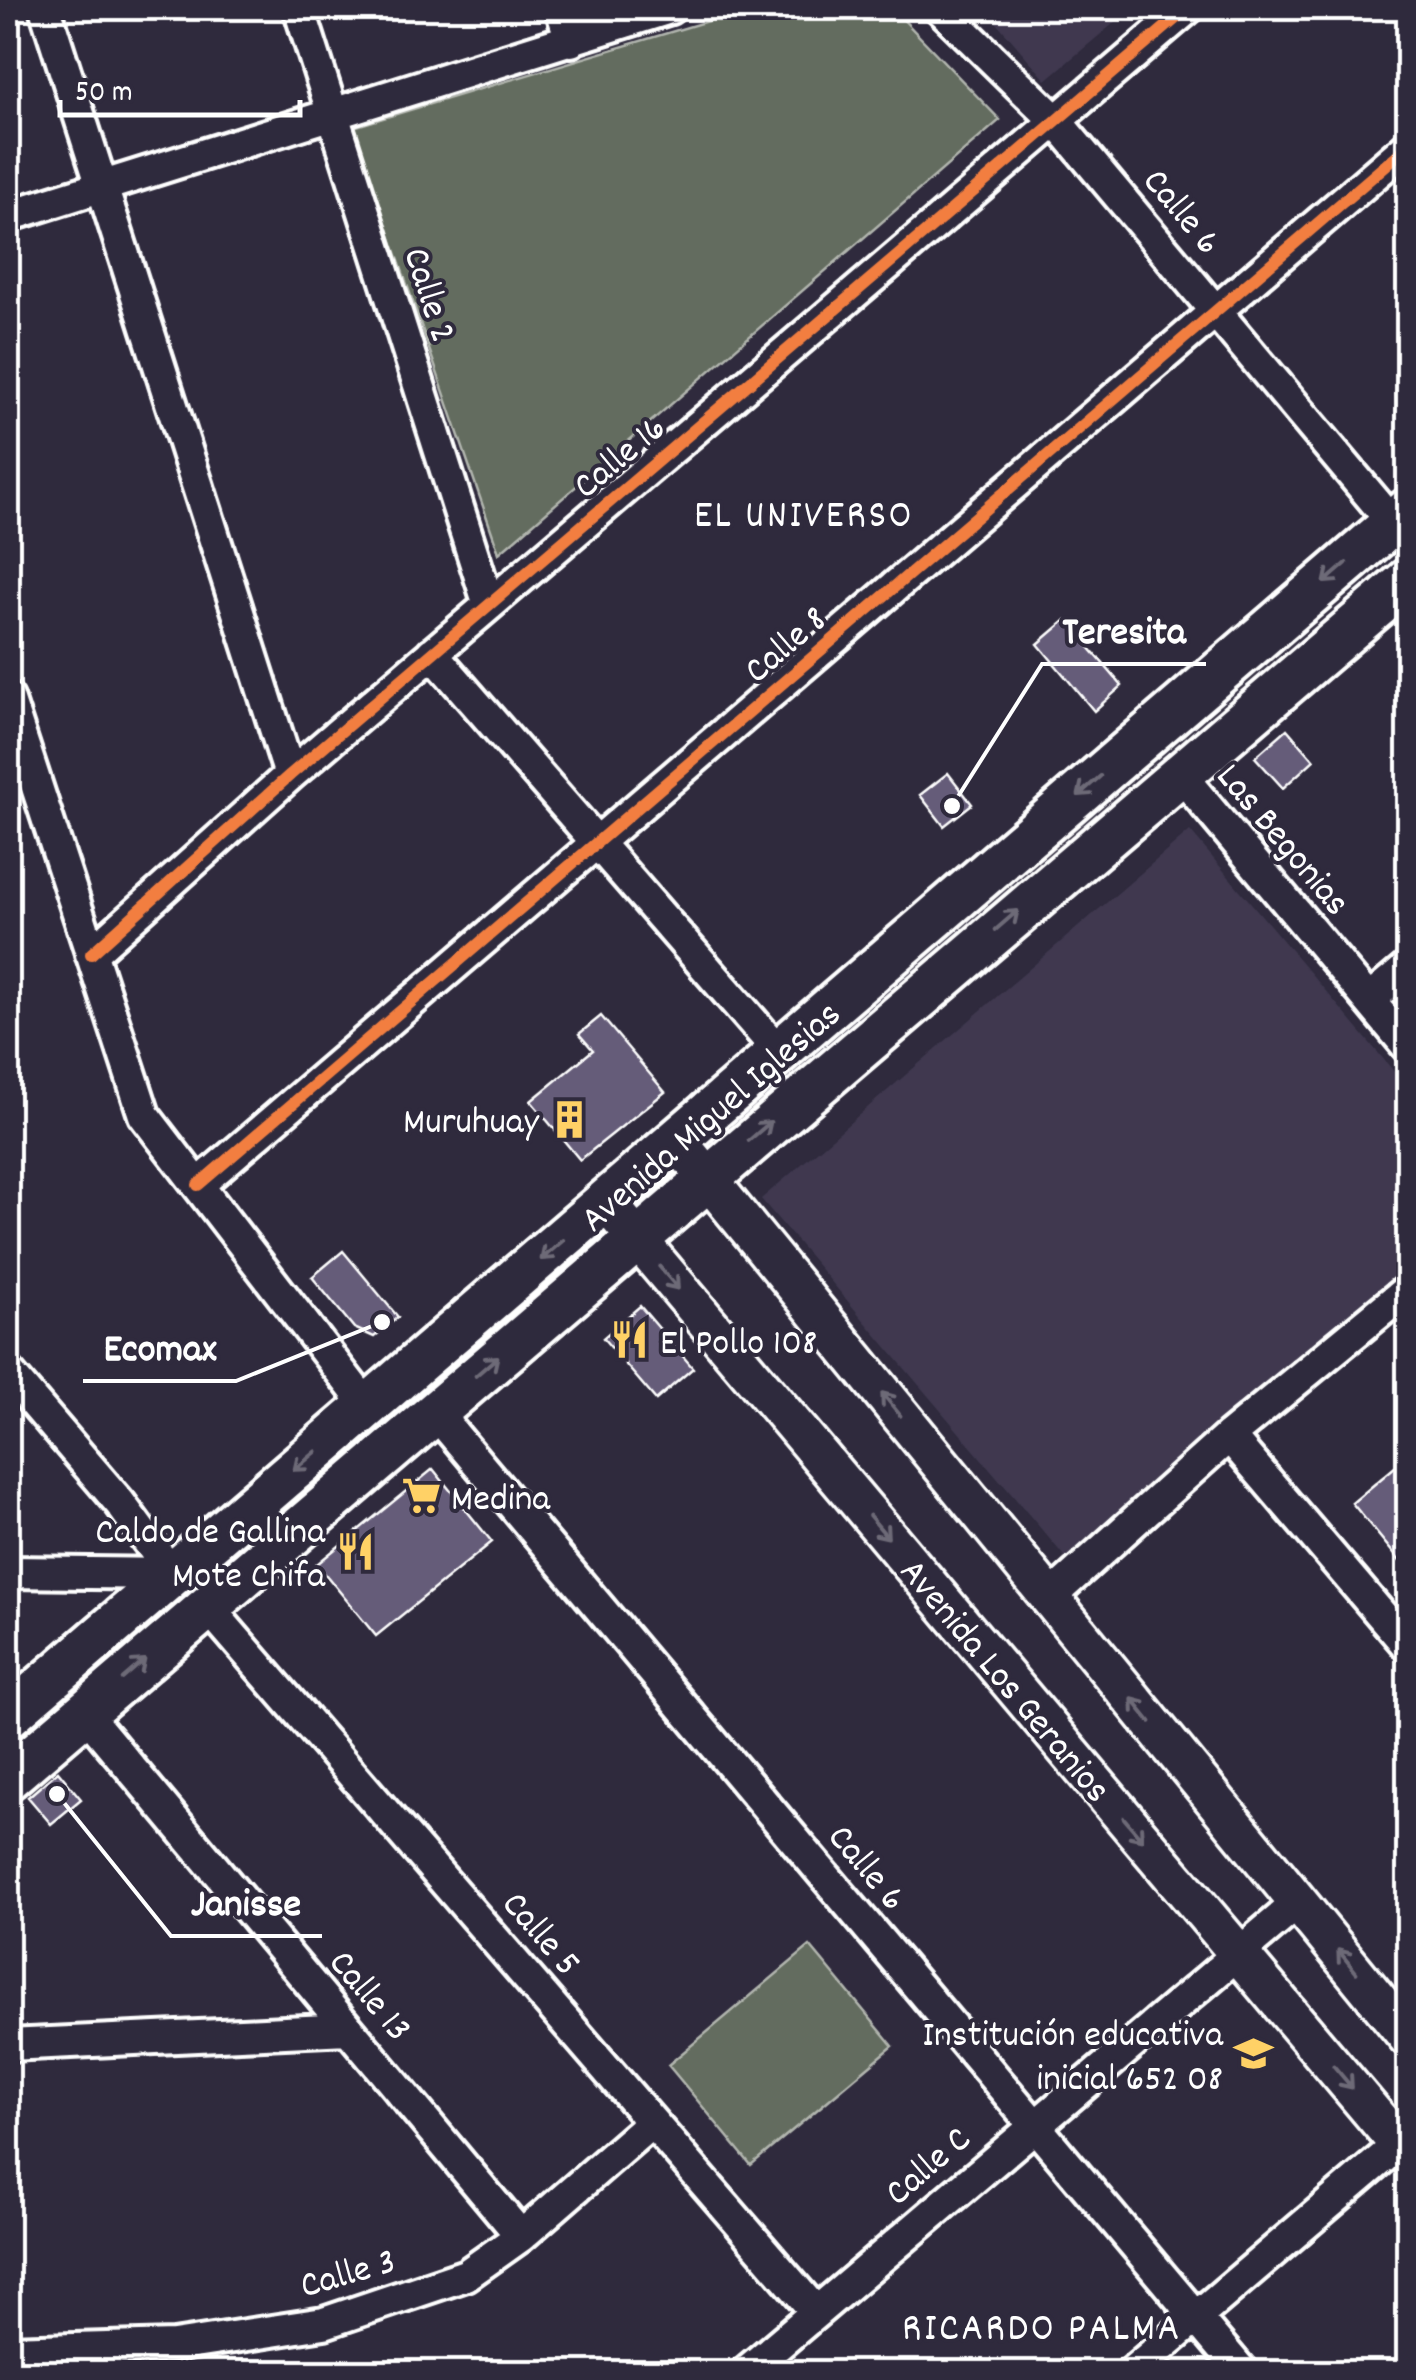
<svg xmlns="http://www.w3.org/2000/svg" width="1416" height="2380" font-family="Dekko,sans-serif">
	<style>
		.built { fill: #3f394f }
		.green { fill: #646c5f; stroke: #b2b6af; stroke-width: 2.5 }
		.building { fill: #655b79; stroke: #fff; stroke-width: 2.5 }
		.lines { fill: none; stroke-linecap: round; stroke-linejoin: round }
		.minor-casing { stroke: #fff; stroke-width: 38 }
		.tertiary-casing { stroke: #fff; stroke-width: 45 }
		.secondary-casing { stroke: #fff; stroke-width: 50 }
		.minor { stroke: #2f2a3d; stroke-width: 30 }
		.tertiary { stroke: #2f2a3d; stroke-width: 38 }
		.secondary { stroke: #2f2a3d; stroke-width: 42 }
		.cycleway-casing { stroke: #2f2a3d; stroke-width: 19 }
		.cycleway { stroke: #f27e40; stroke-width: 12 }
		.oneway { stroke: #6d6a77 }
		.labels { text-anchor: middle; stroke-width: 8; stroke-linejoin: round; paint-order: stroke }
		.street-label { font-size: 38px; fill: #fff; stroke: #2f2a3d }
		.poi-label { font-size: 38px; fill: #fff; stroke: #2f2a3d; text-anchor: end }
		.neighbourhood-label { font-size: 40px; letter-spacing: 2.5px; fill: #fff; stroke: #2f2a3d }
		.leader { fill: none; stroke: #fff; stroke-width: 4 }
		.callout-dot { fill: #fff; stroke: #2f2a3d; stroke-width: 4 }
		.callout-label { font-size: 40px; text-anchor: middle; font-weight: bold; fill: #fff; stroke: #2f2a3d; stroke-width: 8; stroke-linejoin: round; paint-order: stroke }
	</style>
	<rect width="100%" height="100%" fill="#2f2a3d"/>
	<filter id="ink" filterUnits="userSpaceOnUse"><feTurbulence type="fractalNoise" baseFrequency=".01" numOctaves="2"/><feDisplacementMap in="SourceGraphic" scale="20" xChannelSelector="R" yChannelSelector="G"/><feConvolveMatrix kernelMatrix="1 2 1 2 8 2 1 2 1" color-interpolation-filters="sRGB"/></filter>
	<g filter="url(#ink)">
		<path class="built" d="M984,8H1132L1046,80Z
			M1190,831L1408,1088V1272L1070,1563L761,1199Z"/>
		<path class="green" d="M751,8H892L1000,120L499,553L353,127Z
			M810,1946L893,2046L751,2165L668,2065Z"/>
		<path class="building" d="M1066,620L1122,686L1094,711L1038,644Z
			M1287,729L1314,760L1283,788L1255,757Z
			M948,773L972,804L944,826L920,795Z
			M601,1016L665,1092L580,1160L531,1101L593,1050L579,1034Z
			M343,1251L398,1317L374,1337L354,1328L312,1277Z
			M640,1306L693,1368L656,1400L603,1338Z
			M1408,1456V1571L1352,1503Z
			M433,1469L492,1542L376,1636L317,1564Z
			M58,1771L81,1799L51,1824L28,1797Z"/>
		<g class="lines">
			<defs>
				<path id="minor" d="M45,8L290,775
					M299,8L489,605
					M561,8L571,41
					M940,8L1056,121L1393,523
					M8,216L670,8
					M432,653L781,1054
					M8,698L144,1115L368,1407
					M1179,773L1408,1047
					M91,954L290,775L1188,8
					M1369,1000L1408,967
					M198,1185L1408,146
					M8,1372L120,1503L172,1574
					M434,1411L1242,2372
					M1229,1436L1408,1646
					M8,1572L172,1574
					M1049,1598L1229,1436L1408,1289
					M207,1606L816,2312
					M84,1712L521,2236
					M8,2045L348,2029
					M8,2351L174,2346L324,2323L466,2275L521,2236L652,2122
					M746,2372L1299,1902
					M1132,2372L1399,2144"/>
				<path id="tertiary" d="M678,1142L1408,2037
					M607,1203L1408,2155"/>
				<path id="secondary" d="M8,1716L1408,510
					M8,1778L1408,580"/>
			</defs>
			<use href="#minor" class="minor-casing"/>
			<use href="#tertiary" class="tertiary-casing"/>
			<use href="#secondary" class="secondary-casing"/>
			<use href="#minor" class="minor"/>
			<use href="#tertiary" class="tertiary"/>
			<use href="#secondary" class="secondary"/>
			<defs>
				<path id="cycleway" d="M91,954L290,775L1188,8
					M198,1185L1408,146"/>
			</defs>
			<use href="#cycleway" class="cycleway-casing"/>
			<use href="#cycleway" class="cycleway"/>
		</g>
		<defs><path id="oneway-shaft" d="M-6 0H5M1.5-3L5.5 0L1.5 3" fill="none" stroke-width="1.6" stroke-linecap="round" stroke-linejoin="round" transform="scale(2.5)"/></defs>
		<g class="oneway">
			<use href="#oneway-shaft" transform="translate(1335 573) rotate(139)"/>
			<use href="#oneway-shaft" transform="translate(1089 786) rotate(139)"/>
			<use href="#oneway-shaft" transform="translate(1007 920) rotate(-41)"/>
			<use href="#oneway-shaft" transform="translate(760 1131) rotate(-41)"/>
			<use href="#oneway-shaft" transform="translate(552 1250) rotate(139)"/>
			<use href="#oneway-shaft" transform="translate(669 1278) rotate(50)"/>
			<use href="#oneway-shaft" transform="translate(487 1366) rotate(-41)"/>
			<use href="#oneway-shaft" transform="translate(891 1404) rotate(-129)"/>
			<use href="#oneway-shaft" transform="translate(305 1461) rotate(140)"/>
			<use href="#oneway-shaft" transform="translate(879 1527) rotate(50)"/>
			<use href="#oneway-shaft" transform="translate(134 1669) rotate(-41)"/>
			<use href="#oneway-shaft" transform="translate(1141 1710) rotate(-129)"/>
			<use href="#oneway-shaft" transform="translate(1133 1829) rotate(50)"/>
			<use href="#oneway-shaft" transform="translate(1347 1961) rotate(-129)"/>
			<use href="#oneway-shaft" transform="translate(1343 2077) rotate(50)"/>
		</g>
	</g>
	<defs>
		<symbol id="building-bare" viewBox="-9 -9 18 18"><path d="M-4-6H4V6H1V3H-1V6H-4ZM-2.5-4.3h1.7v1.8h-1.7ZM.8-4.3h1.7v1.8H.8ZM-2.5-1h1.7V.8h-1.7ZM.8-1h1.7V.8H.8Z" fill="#ffd166" stroke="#2f2a3d" stroke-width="2.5" paint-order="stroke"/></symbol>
		<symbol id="restaurant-bare" viewBox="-9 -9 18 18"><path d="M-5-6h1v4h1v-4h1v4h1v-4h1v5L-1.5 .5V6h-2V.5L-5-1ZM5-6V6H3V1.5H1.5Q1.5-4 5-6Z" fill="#ffd166" stroke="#2f2a3d" stroke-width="2.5" paint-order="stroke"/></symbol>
		<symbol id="supermarket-bare" viewBox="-9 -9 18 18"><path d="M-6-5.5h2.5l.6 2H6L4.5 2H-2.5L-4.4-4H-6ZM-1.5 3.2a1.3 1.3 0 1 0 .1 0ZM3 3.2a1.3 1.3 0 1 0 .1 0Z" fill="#ffd166" stroke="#2f2a3d" stroke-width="2.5" paint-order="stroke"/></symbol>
		<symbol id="school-bare" viewBox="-9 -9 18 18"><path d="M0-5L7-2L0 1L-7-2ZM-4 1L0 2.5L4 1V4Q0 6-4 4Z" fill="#ffd166" stroke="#2f2a3d" stroke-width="2.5" paint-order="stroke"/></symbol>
	</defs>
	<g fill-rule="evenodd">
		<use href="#building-bare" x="542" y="1092" width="55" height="55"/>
		<use href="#restaurant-bare" x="602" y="1312" width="55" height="55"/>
		<use href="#supermarket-bare" x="394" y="1468" width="55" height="55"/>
		<use href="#restaurant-bare" x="328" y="1524" width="55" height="55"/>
		<use href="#school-bare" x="1226" y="2026" width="55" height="55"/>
	</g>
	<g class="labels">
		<g class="street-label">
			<text transform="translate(1184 210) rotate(50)" y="13">Calle 6</text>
			<text transform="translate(432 294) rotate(72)" y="13">Calle 2</text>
			<text transform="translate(618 455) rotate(-40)" y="13">Calle 16</text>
			<text transform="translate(784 643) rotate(-41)" y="13">Calle 8</text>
			<text transform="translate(1285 838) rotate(50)" y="13">Las Begonias</text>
			<text transform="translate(709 1115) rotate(-41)" y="13">Avenida Miguel Iglesias</text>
			<text transform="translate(1007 1679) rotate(50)" y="13">Avenida Los Geranios</text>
			<text transform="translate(869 1866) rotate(50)" y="13">Calle 6</text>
			<text transform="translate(543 1932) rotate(49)" y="13">Calle 5</text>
			<text transform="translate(372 1994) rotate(50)" y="13">Calle 13</text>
			<text transform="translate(926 2164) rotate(-41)" y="13">Calle C</text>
			<text transform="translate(347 2271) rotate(-16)" y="13">Calle 3</text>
		</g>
		<g class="poi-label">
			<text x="539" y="1132">Muruhuay</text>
			<text x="660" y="1353" text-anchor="start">El Pollo 108</text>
			<text x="451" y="1509" text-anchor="start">Medina</text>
			<text x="325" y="1542">Caldo de Gallina<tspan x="325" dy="44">Mote Chifa</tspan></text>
			<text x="1223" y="2045">Institución educativa<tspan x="1223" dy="44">inicial 652 08</tspan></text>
		</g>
		<g class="neighbourhood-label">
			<text x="804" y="526">EL UNIVERSO</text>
			<text x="1042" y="2339">RICARDO PALMA</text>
		</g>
	</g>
	<path class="leader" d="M952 806L1042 664H1206M382 1322L236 1381H83M57 1794L171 1936H322"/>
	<g class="callout-dot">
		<circle cx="952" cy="806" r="10"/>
		<circle cx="382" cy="1322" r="10"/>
		<circle cx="57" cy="1794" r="10"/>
	</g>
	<g class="callout-label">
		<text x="1124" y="643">Teresita</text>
		<text x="160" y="1360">Ecomax</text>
		<text x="246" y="1915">Janisse</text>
	</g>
	<rect width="1416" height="2380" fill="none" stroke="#2f2a3d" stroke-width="40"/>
	<rect x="20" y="20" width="1376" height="2340" fill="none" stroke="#fff" stroke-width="4" filter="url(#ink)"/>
	<path d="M60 100v15h240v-15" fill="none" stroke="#ffffff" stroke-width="5"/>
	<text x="75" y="100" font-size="30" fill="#ffffff" stroke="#2f2a3d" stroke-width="8" paint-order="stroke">50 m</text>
</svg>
